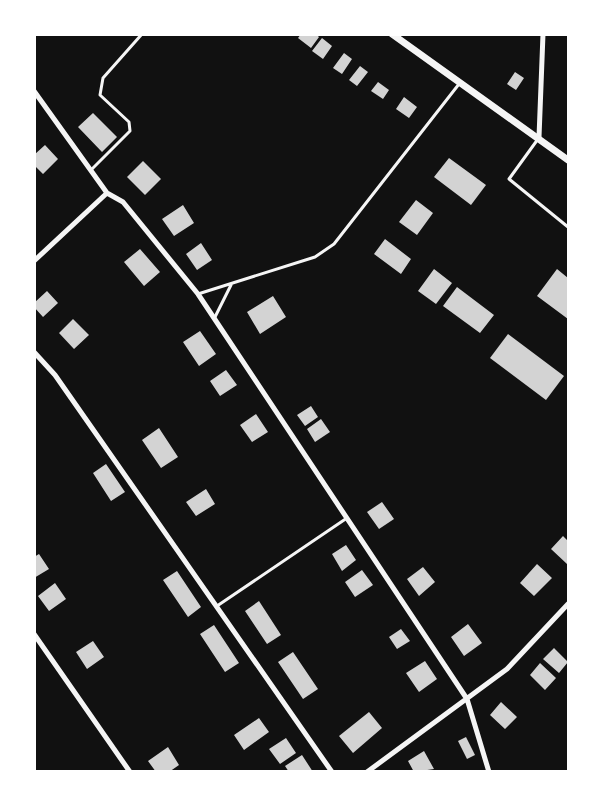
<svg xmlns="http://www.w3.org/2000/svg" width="603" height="806" font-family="'Sofia Sans Condensed',sans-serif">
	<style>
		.building { fill: #d3d3d3 }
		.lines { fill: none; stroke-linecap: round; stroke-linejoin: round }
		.service { stroke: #f5f5f5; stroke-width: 3 }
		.minor { stroke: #f5f5f5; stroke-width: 5 }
		.tertiary { stroke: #f5f5f5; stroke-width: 7 }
	</style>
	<rect width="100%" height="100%" fill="#111"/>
	<path class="building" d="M301,34H316L319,37L311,48L298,38Z
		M322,38L332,46L323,59L312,51Z
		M344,53L352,59L342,74L333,68Z
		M360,66L368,72L357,86L349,80Z
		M515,72L524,78L516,90L507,84Z
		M378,82L389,90L383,99L371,91Z
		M404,97L417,107L409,118L396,109Z
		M93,113L117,137L102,152L78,127Z
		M45,145L58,159L43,174L34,165V155Z
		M449,158L486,185L471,205L434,177Z
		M143,161L161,179L145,195L127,177Z
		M416,200L433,213L417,235L399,222Z
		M183,205L194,223L174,236L162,219Z
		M385,239L411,259L401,274L374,254Z
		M201,243L212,260L197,270L186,254Z
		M140,249L160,272L144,286L124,262Z
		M434,269L452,283L436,304L418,291Z
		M557,269L568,278V319L537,296Z
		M457,287L494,315L480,333L443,306Z
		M47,291L58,303L43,317L34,307V303Z
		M273,296L286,317L260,334L247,312Z
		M73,319L89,335L74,349L59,333Z
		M200,331L216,354L199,366L183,342Z
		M508,334L564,376L546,400L490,358Z
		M226,370L237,385L220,396L210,381Z
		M311,406L318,417L305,426L297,415Z
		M256,414L268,432L252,442L240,425Z
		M321,419L330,432L315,442L307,429Z
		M159,428L178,457L161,468L142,440Z
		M106,464L125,492L111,501L93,473Z
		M206,489L215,504L196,516L186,502Z
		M382,502L394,519L379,529L367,512Z
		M563,536L568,541L567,564L551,549Z
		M346,545L356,560L342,571L332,554Z
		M39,554L49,569L34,578V557Z
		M537,564L552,578L534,596L520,583Z
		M423,567L435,582L419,596L407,579Z
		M362,570L373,585L355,597L345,582Z
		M177,571L201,607L188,617L163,580Z
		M55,583L66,599L49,611L38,596Z
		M259,601L281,635L267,644L245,611Z
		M468,624L482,643L464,656L451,637Z
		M214,625L239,663L225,672L200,634Z
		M401,629L410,641L397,649L389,637Z
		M93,641L104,657L87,669L76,652Z
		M554,648L568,662L559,673L543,659Z
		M293,652L318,689L303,699L278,662Z
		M425,661L437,679L419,692L406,673Z
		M540,663L556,678L545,690L530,675Z
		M501,702L517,717L505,729L490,715Z
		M369,712L382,728L353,753L339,736Z
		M259,718L269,732L244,750L234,735Z
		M466,737L475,755L467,759L458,741Z
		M286,738L296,753L280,764L269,749Z
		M168,747L179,765L169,772H156L148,761Z
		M424,751L434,769L414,772L408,761Z
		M302,755L313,772H289L285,766Z"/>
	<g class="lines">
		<path class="service" d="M538,139L509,179L568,227
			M91,170L130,131L129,122L100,95L103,78L142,34
			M198,294L315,257L334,244L459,84
			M215,317L231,285
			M217,606L347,518"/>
		<path class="minor" d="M34,91L107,193L123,202L198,294L467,699L489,772
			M539,137L543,34
			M34,261L107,193
			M34,352L55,375L332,772
			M34,634L130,772
			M367,772L507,669L568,604"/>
		<path class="tertiary" d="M392,34L568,160"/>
	</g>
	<rect width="603" height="806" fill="none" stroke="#ffffff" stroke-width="72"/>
</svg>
